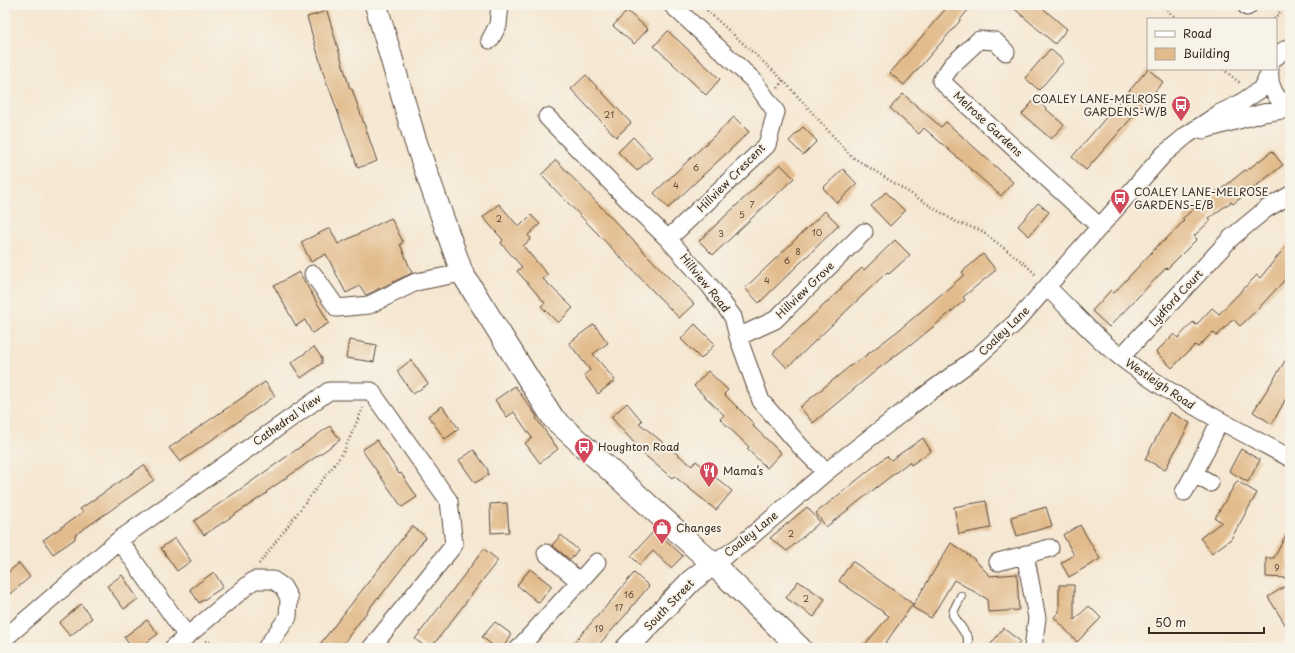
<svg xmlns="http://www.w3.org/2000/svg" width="1295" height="653" font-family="'Playpen Sans',sans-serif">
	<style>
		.building { fill: #e2bb8c }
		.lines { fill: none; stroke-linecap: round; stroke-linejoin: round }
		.lane-casing { stroke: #574639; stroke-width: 10 }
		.street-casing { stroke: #574639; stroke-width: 19 }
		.secondary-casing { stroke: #574639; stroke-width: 24 }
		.primary-casing { stroke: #574639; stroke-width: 24 }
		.path { stroke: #574639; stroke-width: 2.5; stroke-dasharray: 1 3; stroke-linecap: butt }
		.lane { stroke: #fff; stroke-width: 8 }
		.street { stroke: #fff; stroke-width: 17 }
		.secondary { stroke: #fff; stroke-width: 22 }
		.primary { stroke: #fff; stroke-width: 22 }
		.labels { text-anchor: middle; stroke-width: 4; stroke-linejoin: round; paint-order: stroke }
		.number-label { font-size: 9px; fill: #654e3a }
		.poi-label { font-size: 11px; fill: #3b2a1e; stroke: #f7f3e8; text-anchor: start }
		.street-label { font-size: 11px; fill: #3b2a1e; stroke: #f7f3e8 }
	</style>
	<rect width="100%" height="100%" fill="#f7f3e8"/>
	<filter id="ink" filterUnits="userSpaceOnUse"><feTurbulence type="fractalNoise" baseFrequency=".025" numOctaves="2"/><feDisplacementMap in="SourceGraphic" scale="8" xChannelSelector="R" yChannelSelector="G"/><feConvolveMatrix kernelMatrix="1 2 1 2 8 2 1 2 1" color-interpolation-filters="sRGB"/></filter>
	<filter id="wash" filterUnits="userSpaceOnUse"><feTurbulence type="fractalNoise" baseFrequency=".012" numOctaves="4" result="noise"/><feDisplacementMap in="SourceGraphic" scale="16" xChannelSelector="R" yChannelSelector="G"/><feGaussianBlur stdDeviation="0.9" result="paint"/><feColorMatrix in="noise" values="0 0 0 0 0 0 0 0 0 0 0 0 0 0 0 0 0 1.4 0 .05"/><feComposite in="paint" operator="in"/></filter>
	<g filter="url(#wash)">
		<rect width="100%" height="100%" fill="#f5e7d1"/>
		<g id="blocks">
			<path class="building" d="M949,5H972L959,21H960L904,85L890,73Z
				M1010,5H1039L1067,29L1055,44Z
				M327,11L350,89H352L377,161L358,168L328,85H327L307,17Z
				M627,11L648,29L634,44L613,26Z
				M668,31L720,79L706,95L654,46Z
				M1050,49L1064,61L1039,90L1025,78Z
				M1148,69L1163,82L1086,170L1072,157Z
				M586,75L631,123L616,137L571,89Z
				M903,94L941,127L946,122L1013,182L1001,196L924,128L919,134L890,108Z
				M1035,99L1064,125L1051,139L1022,114Z
				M734,117L749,132L668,208L654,193Z
				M803,127L817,141L803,155L789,141Z
				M633,137L652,157L637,171L618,152Z
				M1272,151L1283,165L1233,204L1231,202L1209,218L1211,220L1194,236L1197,239L1167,269L1166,268L1109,327L1092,311L1111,290L1114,293L1162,241L1163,242L1184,221L1182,219L1198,205L1218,190L1219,191L1245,170L1246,171Z
				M556,160L694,304L679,318L541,175Z
				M780,164L794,178L713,255L699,241Z
				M843,169L857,184L837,203L823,188Z
				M886,192L905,211L890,226L871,206Z
				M1038,203L1049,212L1029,236L1018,226Z
				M499,204L519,227L531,215L540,224L528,235L531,239L523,246L548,275L543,279L573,308L558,323L541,306L545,303L517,271L522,267L501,243L503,240L483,217Z
				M825,211L839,225L759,303L745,288Z
				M391,218L403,242L400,244L412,273L366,295L360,286L346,293L326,254L311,262L301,242L330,228L338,244Z
				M895,240L910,255L889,274L887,272L787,368L773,353L842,288L841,287L862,268L864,270Z
				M1290,241V274L1257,310L1240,326L1233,319L1217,336L1213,332L1198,347L1195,345L1172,368L1156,352L1174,334L1178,338L1193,322L1196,325L1212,308L1219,314L1257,275L1260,278Z
				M983,254L996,270L963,297L965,300L933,327L911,345V344L878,369L813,423L800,407L855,362L856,363L899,330L964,275L962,272Z
				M299,272L329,323L312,333L305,320L296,326L274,286Z
				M594,324L608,343L593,354L615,380L598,394L584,375L590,370L569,343Z
				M695,324L715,344L701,359L681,339Z
				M349,340L377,345L374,362L346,358Z
				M314,347L322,358V363L301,378L291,363Z
				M1290,353V391L1272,424L1253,412Z
				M411,360L428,384L413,394L397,371Z
				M708,371L728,390L724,394L754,424L753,426L781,453L767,468L747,449L749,447L720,419L724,415L694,386Z
				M265,382L275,396L180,462L169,448Z
				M515,386L537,417L536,418L558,449L540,463L525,443L532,438L514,412L507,417L495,400Z
				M627,403L642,421L639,423L692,466L696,461L732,491L716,510L674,476L672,478L635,447L636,445L611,417Z
				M442,406L459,429L445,439L428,416Z
				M1170,412L1190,423L1165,470L1145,459Z
				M330,426L340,440L266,492L267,493L204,535L194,521L245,486Z
				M923,438L931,451L911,465L909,462L826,527L816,513L887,456L891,460Z
				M377,440L399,474L401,473L417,497L402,507L362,450Z
				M1241,449L1260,460L1248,482L1229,471Z
				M474,450L488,470V475L475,483L459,460Z
				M144,465L154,480L75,535V539L53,554L43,540L83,512L80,509Z
				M1237,481L1257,493L1231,539L1212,553L1200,538L1222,522L1215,518Z
				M986,501L991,528L959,534L954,507Z
				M507,503L509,532L491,533L490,504Z
				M807,507L820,522L787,551L770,538Z
				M1046,507L1052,526L1017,536L1011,517Z
				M1080,525L1100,559L1069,577L1061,563L1074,555L1063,535Z
				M412,526L426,537L379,598L378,597L340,648H317Z
				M655,530L683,556L671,568L653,551L640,565L631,556Z
				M1288,531L1287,578L1266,577V558H1274Z
				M561,535L578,550L570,560L552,545Z
				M175,538L191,561L177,571L161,548Z
				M951,543L974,559L990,576L1017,574L1019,610L988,612L987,599L954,580L931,618L912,607Z
				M484,549L498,560L431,648H427L415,639Z
				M852,561L913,604L882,648H862L889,616L839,581Z
				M19,563L30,577L5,598V575Z
				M530,569L552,586L539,603L517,585Z
				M214,572L223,587L199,603L190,589Z
				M634,573L649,586L630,609H631L596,648H569L617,594V593Z
				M122,575L138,599L124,609L107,586Z
				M798,581L825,599L814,617L786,598Z
				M1059,585H1074V620L1089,606L1101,618L1077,642L1054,617L1059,612Z
				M1287,585V602L1290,601V632L1268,597Z
				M81,604L92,618L70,636L59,623Z
				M147,620L158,634L139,648H132L124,637Z
				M495,622L510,633V638L502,648H496L482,637Z
				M1003,628L1020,641L1015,648H988Z"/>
		</g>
	</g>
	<g filter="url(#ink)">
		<use href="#blocks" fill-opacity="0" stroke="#574639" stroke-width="1"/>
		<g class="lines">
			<defs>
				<path id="lane" d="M961,596L954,610L953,615L968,638V648"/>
				<path id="street" d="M1247,7L1249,5
					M490,40L498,25L500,5
					M1006,52L995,41L979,40L952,65L941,81L1100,227
					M1276,57L1281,52L1290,47
					M1270,69C1268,84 1275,101 1290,106
					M547,117L631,203L668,239L710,286L733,317L738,337L761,401L801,447L826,472
					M1203,130L1263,113L1290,109
					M668,239L767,145L776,112L753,80L672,5
					M313,274L337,308L369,305L416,282L462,273
					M1047,287C1073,312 1098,341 1127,362C1178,400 1234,428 1290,458
					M738,337L775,320L864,232
					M1121,357L1231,238L1266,209L1290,195
					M1195,474L1210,483
					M1184,492C1198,469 1208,444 1220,421
					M119,540L187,636L254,580H273L283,587L289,598L288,617L266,648
					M546,553L580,582
					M1025,554L1037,618L1033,648
					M998,562L1050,548
					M713,564L741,545L826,472L912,405L977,357L1015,323L1164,154L1187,135L1220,113L1239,104L1261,89L1269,75
					M5,638L119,540L329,391H371L449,501L454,545L371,648
					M173,648L187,636
					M519,648L597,562"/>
				<path id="secondary" d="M627,648L691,581L713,564"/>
				<path id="primary" d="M376,5L415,140L462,273L553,418L713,564L800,648"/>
			</defs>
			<use href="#lane" class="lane-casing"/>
			<use href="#street" class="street-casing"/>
			<use href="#secondary" class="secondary-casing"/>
			<use href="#primary" class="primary-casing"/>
			<path class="path" d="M701,5L783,80L851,156L956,222L980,230L1025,264L1037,276
				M1161,5L1177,19
				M1274,19L1284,7L1290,10
				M1223,69L1241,84
				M778,88L783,80
				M259,564L343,453L363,408
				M205,641L230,648"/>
			<use href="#lane" class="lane"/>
			<use href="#street" class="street"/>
			<use href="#secondary" class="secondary"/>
			<use href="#primary" class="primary"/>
		</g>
	</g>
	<defs>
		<symbol id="bus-pin" viewBox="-11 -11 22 30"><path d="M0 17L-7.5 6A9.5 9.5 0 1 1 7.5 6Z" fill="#d1495b" stroke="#f7f3e8"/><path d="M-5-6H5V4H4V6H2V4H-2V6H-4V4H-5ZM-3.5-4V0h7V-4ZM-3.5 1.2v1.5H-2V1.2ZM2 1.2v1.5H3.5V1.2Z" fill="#fff"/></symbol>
		<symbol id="restaurant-pin" viewBox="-11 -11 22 30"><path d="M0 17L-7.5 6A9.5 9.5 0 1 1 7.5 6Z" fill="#d1495b" stroke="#f7f3e8"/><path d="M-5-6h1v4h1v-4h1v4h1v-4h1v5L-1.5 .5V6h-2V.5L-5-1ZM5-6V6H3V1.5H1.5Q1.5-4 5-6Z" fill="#fff"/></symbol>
		<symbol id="shop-pin" viewBox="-11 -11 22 30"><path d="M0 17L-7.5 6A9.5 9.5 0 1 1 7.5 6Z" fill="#d1495b" stroke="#f7f3e8"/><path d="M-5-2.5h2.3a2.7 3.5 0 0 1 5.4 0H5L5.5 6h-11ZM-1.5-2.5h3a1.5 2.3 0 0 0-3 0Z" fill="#fff"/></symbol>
	</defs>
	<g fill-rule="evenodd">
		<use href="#bus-pin" x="1170" y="94" width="22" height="30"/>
		<use href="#bus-pin" x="1109" y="187" width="22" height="30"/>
		<use href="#bus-pin" x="573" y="436" width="22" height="30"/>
		<use href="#restaurant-pin" x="698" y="460" width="22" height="30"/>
		<use href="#shop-pin" x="651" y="517" width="22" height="30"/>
	</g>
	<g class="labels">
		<g class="number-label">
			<text x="609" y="118">21</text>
			<text x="696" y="171">6</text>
			<text x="676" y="189">4</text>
			<text x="752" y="208">7</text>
			<text x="742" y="218">5</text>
			<text x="499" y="222">2</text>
			<text x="817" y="236">10</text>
			<text x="721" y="237">3</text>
			<text x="798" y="255">8</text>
			<text x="787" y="264">6</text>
			<text x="767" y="284">4</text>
			<text x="791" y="537">2</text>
			<text x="1277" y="571">9</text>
			<text x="629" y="598">16</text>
			<text x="806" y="602">2</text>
			<text x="619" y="611">17</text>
			<text x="599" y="632">19</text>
		</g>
		<g class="poi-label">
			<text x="1167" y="103" text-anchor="end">COALEY LANE-MELROSE<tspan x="1167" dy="13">GARDENS-W/B</tspan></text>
			<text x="1134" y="196">COALEY LANE-MELROSE<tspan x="1134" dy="13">GARDENS-E/B</tspan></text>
			<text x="598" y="451">Houghton Road</text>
			<text x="723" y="475">Mama’s</text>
			<text x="676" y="532">Changes</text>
		</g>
		<g class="street-label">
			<text transform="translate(988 124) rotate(43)" y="4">Melrose Gardens</text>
			<text transform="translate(731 178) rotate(-45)" y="4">Hillview Crescent</text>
			<text transform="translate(705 283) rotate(51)" y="4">Hillview Road</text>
			<text transform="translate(805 290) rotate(-44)" y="4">Hillview Grove</text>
			<text transform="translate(1176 298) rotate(-47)" y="4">Lydford Court</text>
			<text transform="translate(1004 331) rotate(-44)" y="4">Coaley Lane</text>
			<text transform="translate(1160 384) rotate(34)" y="4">Westleigh Road</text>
			<text transform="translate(287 420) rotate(-35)" y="4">Cathedral View</text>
			<text transform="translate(751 534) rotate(-39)" y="4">Coaley Lane</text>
			<text transform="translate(669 605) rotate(-46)" y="4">South Street</text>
		</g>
	</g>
	<rect width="1295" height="653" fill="none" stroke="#f7f3e8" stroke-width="20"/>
	<rect x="1147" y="18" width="130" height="52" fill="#f7f3e8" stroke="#aca397"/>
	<rect x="1155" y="31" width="20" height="6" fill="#ffffff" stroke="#aca397"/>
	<text x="1183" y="38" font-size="12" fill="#3b2a1e">Road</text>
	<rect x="1155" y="48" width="20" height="12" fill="#e2bb8c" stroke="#aca397"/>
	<text x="1183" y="58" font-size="12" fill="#3b2a1e">Building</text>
	<path d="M1149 627v6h115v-6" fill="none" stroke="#3b2a1e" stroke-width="2"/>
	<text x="1155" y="627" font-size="12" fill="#3b2a1e" stroke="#f7f3e8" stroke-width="3" paint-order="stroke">50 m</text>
</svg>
